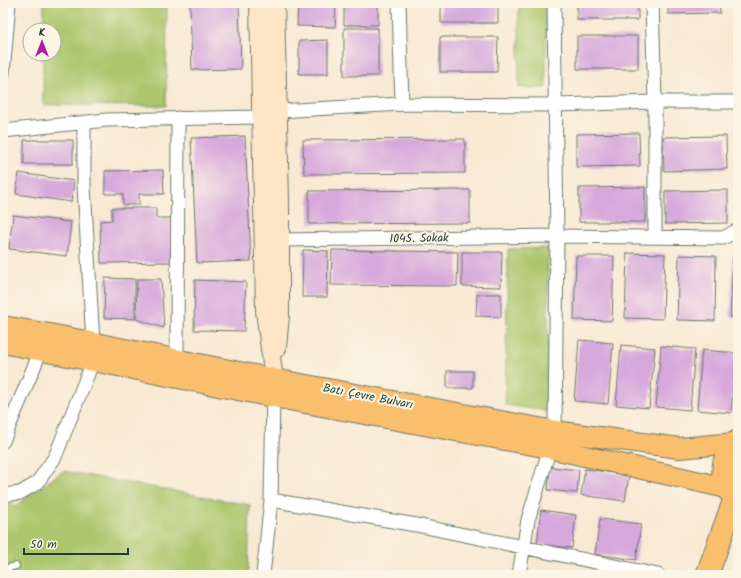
<svg xmlns="http://www.w3.org/2000/svg" width="741" height="578" font-family="Kalam,sans-serif">
	<style>
		.green { fill: #abc66c; stroke: #658250 }
		.building { fill: #d6a8dc }
		.lines { fill: none; stroke-linecap: round; stroke-linejoin: round }
		.lane-casing { stroke: #6b796c; stroke-width: 8 }
		.street-casing { stroke: #6b796c; stroke-width: 15 }
		.secondary-casing { stroke: #6b796c; stroke-width: 20 }
		.primary-casing { stroke: #6b796c; stroke-width: 22 }
		.highway-casing { stroke: #6b796c; stroke-width: 24 }
		.lane { stroke: #fff; stroke-width: 6 }
		.street { stroke: #fff; stroke-width: 13 }
		.secondary { stroke: #fde5c5; stroke-width: 18 }
		.primary { stroke: #f9bf6d; stroke-width: 20 }
		.highway { stroke: #f9bf6d; stroke-width: 22 }
		.labels { text-anchor: middle; stroke-width: 4; stroke-linejoin: round; paint-order: stroke }
		.street-label { font-size: 12px; fill: #1f3d34; stroke: #fcf5e5 }
	</style>
	<rect width="100%" height="100%" fill="#fcf5e5"/>
	<filter id="ink" filterUnits="userSpaceOnUse"><feTurbulence type="fractalNoise" baseFrequency=".025" numOctaves="2"/><feDisplacementMap in="SourceGraphic" scale="8" xChannelSelector="R" yChannelSelector="G"/><feConvolveMatrix kernelMatrix="1 2 1 2 8 2 1 2 1" color-interpolation-filters="sRGB"/></filter>
	<filter id="wash" filterUnits="userSpaceOnUse"><feTurbulence type="fractalNoise" baseFrequency=".012" numOctaves="4" result="noise"/><feDisplacementMap in="SourceGraphic" scale="16" xChannelSelector="R" yChannelSelector="G"/><feGaussianBlur stdDeviation="0.9" result="paint"/><feColorMatrix in="noise" values="0 0 0 0 0 0 0 0 0 0 0 0 0 0 0 0 0 1.4 0 .05"/><feComposite in="paint" operator="in"/></filter>
	<g filter="url(#wash)">
		<rect width="100%" height="100%" fill="#f8e9d3"/>
		<path class="green" d="M44,3H167L166,106L43,105V54H54V30H43Z
			M519,3H546V88H519Z
			M548,248V411L505,405L508,249Z
			M63,471L250,505L248,575H3V502L16,506Z"/>
		<g id="blocks">
			<path class="building" d="M190,3H239L241,69L192,70Z
				M298,3H336L335,27L297,26Z
				M344,3H378V25H344Z
				M441,3H498V23H441Z
				M577,3H638V20H577Z
				M668,3H719L720,13L668,14Z
				M344,28H378V76H344Z
				M577,36H638V69H577Z
				M440,37H498L497,72H440Z
				M328,40V74H299V41Z
				M639,133L640,166L576,167V134Z
				M245,136L251,261L197,263L191,138Z
				M726,136L727,169L664,171L663,137Z
				M465,139V173L304,174L303,140Z
				M24,140H73V164H24Z
				M163,170L164,194H139V205H123V194H105V171Z
				M19,173L74,181L71,202L16,194Z
				M645,187V222H579V188Z
				M470,190V223L309,224V191Z
				M728,190V223L665,224V191Z
				M112,208H156V218H171L172,262L101,263L100,221L112,220Z
				M13,215L71,222L67,256L9,249Z
				M303,250L328,251L327,297H302Z
				M332,250L458,252L457,286L331,285Z
				M462,252H502L501,287L462,286Z
				M627,253L665,254L663,319L625,318Z
				M679,255L716,256L715,321L677,320Z
				M576,256H614L612,321L574,320Z
				M733,257L738,258V318L730,317Z
				M105,278L135,279V319L104,318Z
				M137,279H161L164,328L136,319Z
				M195,280L246,282L244,331L194,330Z
				M477,294H501V317L476,316Z
				M579,340L613,343L608,404L574,401Z
				M621,345L655,348L649,408L616,405Z
				M661,346L695,349L690,410L656,407Z
				M702,350L736,353L731,413L697,410Z
				M447,371H473V388H447Z
				M550,467L579,470L577,493L548,490Z
				M585,469L629,475L625,501L581,495Z
				M541,510L576,515L572,548L537,544Z
				M600,519L641,524L636,560L595,554Z"/>
		</g>
	</g>
	<g filter="url(#ink)">
		<use href="#blocks" fill-opacity="0" stroke="#6b796c" stroke-width="1"/>
		<g class="lines">
			<defs>
				<path id="lane" d="M3,569L16,566"/>
				<path id="street" d="M399,3L402,104
					M554,3L557,236L723,238L738,230
					M652,3L655,102V237
					M3,73L9,3
					M84,122V186L93,343
					M3,131L107,120L260,117L278,111L402,104L556,105L655,102H738
					M280,240L557,236L555,431L528,520L519,575
					M177,360L178,118
					M3,441L41,350
					M3,495L20,493L37,483L55,457L93,361
					M271,500L416,525L658,575
					M263,575L271,500L273,397"/>
				<path id="secondary" d="M259,3L265,311L274,379L273,394
					M275,3L280,201V315L277,348"/>
				<path id="primary" d="M3,326L50,334L274,379L555,431L679,448L735,443
					M3,343L273,397L549,448L727,488"/>
				<path id="highway" d="M738,441C719,454 718,487 738,500
					M707,575L735,498"/>
			</defs>
			<use href="#lane" class="lane-casing"/>
			<use href="#street" class="street-casing"/>
			<use href="#secondary" class="secondary-casing"/>
			<use href="#primary" class="primary-casing"/>
			<use href="#highway" class="highway-casing"/>
			<use href="#lane" class="lane"/>
			<use href="#street" class="street"/>
			<use href="#secondary" class="secondary"/>
			<use href="#primary" class="primary"/>
			<use href="#highway" class="highway"/>
		</g>
	</g>
	<g class="labels">
		<g class="street-label">
			<text transform="translate(419 238) rotate(-1)" y="4">1045. Sokak</text>
			<text transform="translate(368 396) rotate(11)" y="4">Batı Çevre Bulvarı</text>
		</g>
	</g>
	<rect width="741" height="578" fill="none" stroke="#fcf5e5" stroke-width="16"/>
	<g transform="translate(42 42)"><circle r="19" fill="#fcf5e5" stroke="#a4ab9e"/>
	<path d="M0-3L7 15L0 10L-7 15Z" fill="#b5179e"/>
	<text y="-6" font-size="11" font-weight="bold" text-anchor="middle" fill="#1f3d34">K</text>
	</g>
	<path d="M24 548v6h104v-6" fill="none" stroke="#1f3d34" stroke-width="2"/>
	<text x="30" y="548" font-size="12" fill="#1f3d34" stroke="#fcf5e5" stroke-width="3" paint-order="stroke">50 m</text>
</svg>
